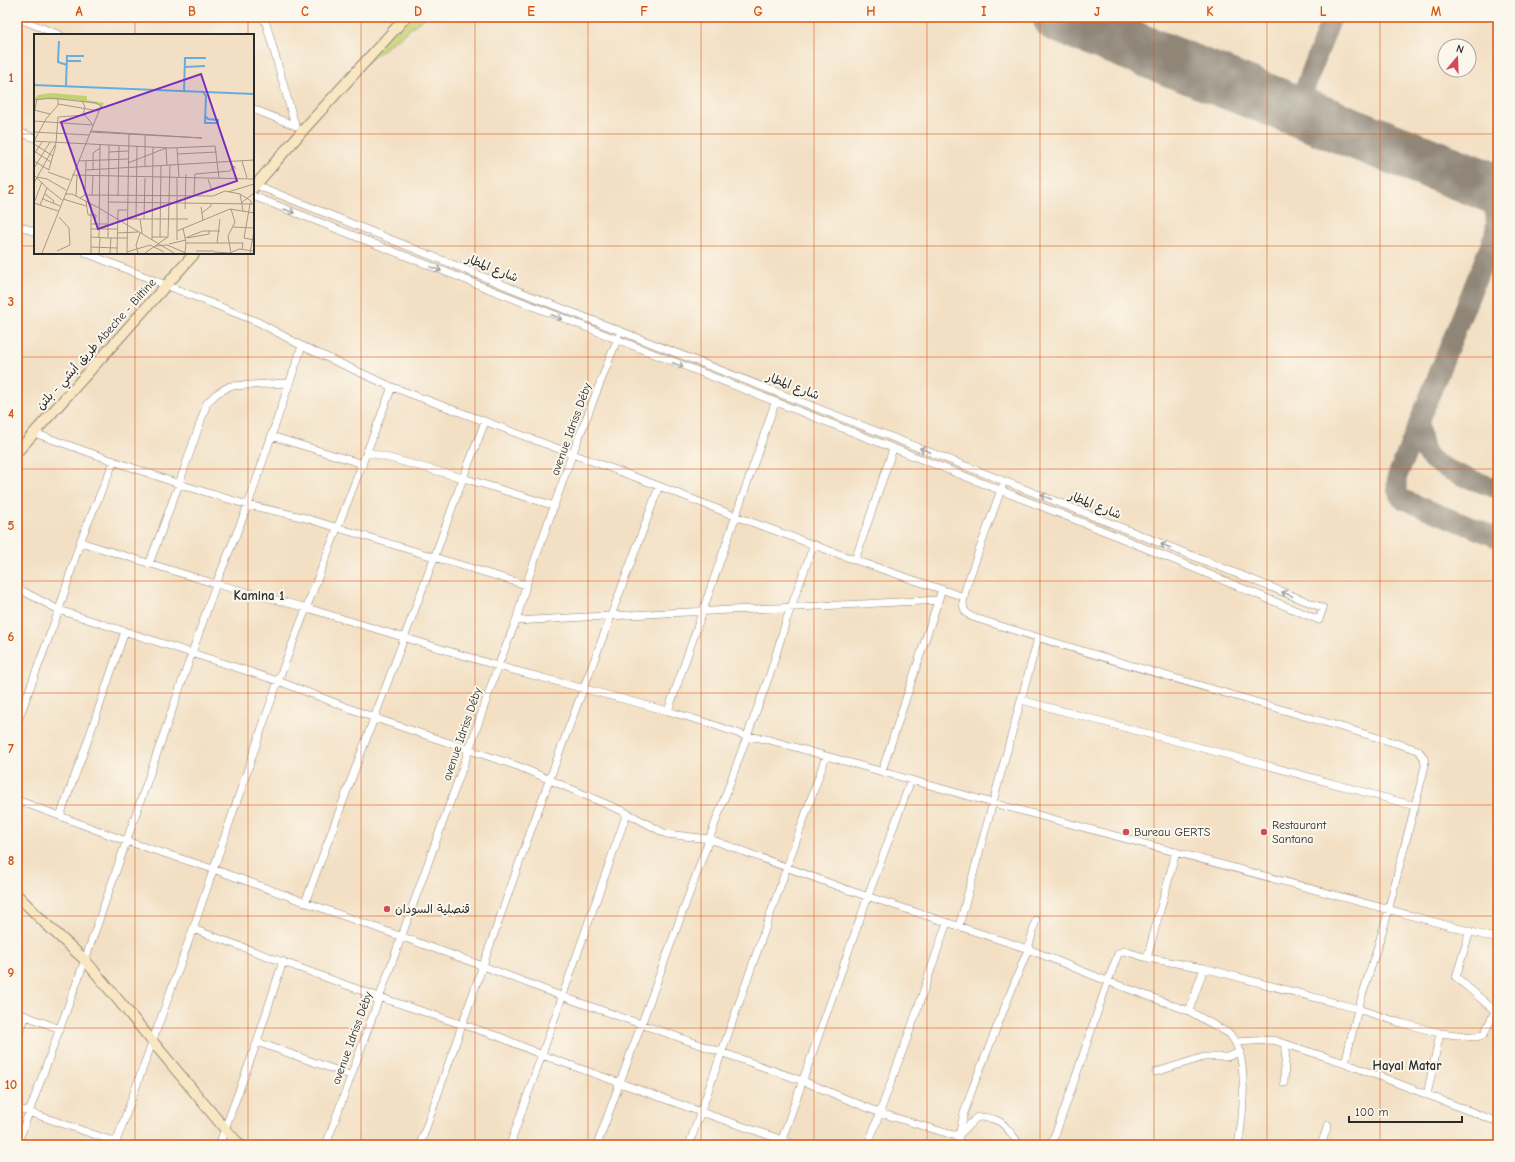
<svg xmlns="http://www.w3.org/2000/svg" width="1515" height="1162" font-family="'Comic Neue','Playpen Sans Arabic',sans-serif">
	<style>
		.green { fill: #c4d172; stroke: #787e4e }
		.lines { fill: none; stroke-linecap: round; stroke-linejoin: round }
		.taxiway { stroke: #8f8678; stroke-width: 20 }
		.runway { stroke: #8f8678; stroke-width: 51 }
		.street-casing { stroke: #8f8678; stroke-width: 8 }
		.secondary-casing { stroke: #8f8678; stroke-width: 12 }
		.street { stroke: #fff; stroke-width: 7 }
		.secondary { stroke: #f9e7c3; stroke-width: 10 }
		.oneway { stroke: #a0a0a0 }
		.grid { fill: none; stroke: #d5540f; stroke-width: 1; stroke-opacity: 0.55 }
		.poi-dot { fill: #d1495b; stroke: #fbf7ec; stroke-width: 1.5 }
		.labels { text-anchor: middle; stroke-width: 4; stroke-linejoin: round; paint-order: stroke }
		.street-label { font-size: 12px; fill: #2b2b2b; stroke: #fbf7ec }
		.poi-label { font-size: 12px; fill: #2b2b2b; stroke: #fbf7ec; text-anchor: start }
		.neighbourhood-label { font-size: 13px; font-weight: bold; fill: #2b2b2b; stroke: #fbf7ec }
		.inset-river { fill: none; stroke: #67aede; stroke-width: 2 }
		.inset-road { fill: none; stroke: #a39887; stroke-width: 1 }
		.view { fill: #7b2cbf; fill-opacity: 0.15; stroke: #7b2cbf; stroke-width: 2 }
		.inset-edge { fill: none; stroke: #2b2b2b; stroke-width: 2 }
		.neatline { fill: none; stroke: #d5540f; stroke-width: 1.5 }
		.grid-label { font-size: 13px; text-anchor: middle; font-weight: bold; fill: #d5540f }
	</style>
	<rect width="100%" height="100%" fill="#fbf7ec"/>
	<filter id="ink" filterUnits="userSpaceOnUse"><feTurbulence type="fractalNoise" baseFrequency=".025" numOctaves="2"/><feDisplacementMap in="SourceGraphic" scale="8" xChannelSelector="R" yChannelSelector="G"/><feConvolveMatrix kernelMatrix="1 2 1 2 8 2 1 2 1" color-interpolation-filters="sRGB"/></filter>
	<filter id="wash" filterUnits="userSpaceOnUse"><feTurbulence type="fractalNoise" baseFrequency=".012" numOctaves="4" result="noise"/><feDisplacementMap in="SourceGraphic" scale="16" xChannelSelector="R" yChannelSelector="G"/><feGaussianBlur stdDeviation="0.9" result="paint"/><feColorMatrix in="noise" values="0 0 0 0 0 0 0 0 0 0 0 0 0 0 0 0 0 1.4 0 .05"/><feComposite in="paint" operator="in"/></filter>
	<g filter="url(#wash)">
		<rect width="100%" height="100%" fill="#f3e0c4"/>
		<path class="green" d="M399,17H425L339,84Z"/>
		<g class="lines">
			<path class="taxiway" d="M1296,111L1332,17
				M1480,183C1492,200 1498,211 1495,233L1397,477C1396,487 1396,492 1402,499L1498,538
				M1419,422C1420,432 1421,444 1426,453C1435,469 1480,482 1498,489"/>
			<path class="runway" d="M1058,17L1498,190"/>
		</g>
	</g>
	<g filter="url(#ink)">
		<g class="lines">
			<defs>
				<path id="street" d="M261,17L266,23L295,125
					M17,18L60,35
					M253,109L296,126
					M17,131L35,138
					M253,196L1104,531L1319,620L1323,608L1055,501L541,300L256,185
					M17,225L35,232
					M86,253L258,322L302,346L392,387L659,486L735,516L855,560L964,597
					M34,433L179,484L248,505L302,517L526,585
					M271,436L363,464
					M367,452L463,478L555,506
					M1002,487L967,584C964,598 958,609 972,617C1120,664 1270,705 1418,750L1424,758L1425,766L1385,923L1358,1009L1345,1063
					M80,542L216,584L307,608L498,666L668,711L711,724L746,736L766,739L993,803L1498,939
					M855,560L893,449
					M149,564L179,484L207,403L216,394L230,386L289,383
					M17,588L59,610L278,681L375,718L520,767L627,813L666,834L710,839L848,890L1028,949L1107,981L1189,1011L1230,1034L1235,1042L1273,1040L1345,1063L1498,1122
					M516,621C657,612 798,608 938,600
					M1021,700L1262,764L1415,806
					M668,711L775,403
					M17,723L59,610L80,542L114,461
					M882,771L942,589
					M17,800L126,841L213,869L483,966L561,996L803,1081L880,1113L953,1135L960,1134L977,1117C1003,1117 1005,1126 1020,1145
					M60,816L87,743L125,631
					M305,903L434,558L463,478L485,422
					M959,926L1038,638
					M193,929L379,997L500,1037L542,1055L701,1112L797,1145
					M1470,931L1456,977L1495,1011
					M1147,958L1176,852
					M1189,1011L1204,968
					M17,1012L26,1016L17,1038
					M26,1016L60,1029
					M257,1042L283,961
					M1235,1042C1248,1064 1243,1119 1238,1145
					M1156,1072L1204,1057H1227L1240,1052
					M1284,1083L1286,1044
					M1427,1095L1440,1033
					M17,1108L116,1142
					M17,1145L85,960L216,584L248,505L302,346
					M115,1145L193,929L278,681L392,387
					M219,1145L257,1042L350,1075
					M326,1145L469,750L498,666L516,621L526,585L572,455L618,337
					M420,1145C464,1020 507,894 553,770C588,675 625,581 659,486
					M510,1145L627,813
					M597,1145L771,671L786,621L814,544
					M689,1145L826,756
					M780,1145L868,896L911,780
					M868,1145L913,1022L947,922
					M957,1145L964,1113L973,1087L1028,949L1036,920
					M1051,1145C1076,1082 1094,1017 1118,954L1124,951L1147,958L1204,968L1358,1009L1401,1023L1440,1033L1474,1037L1480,1036L1484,1034L1495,1011L1498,1009
					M1321,1145L1328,1125"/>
				<path id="secondary" d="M253,188L304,129L406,17
					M17,452L195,253
					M17,895L46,924L85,960L225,1129L240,1145"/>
			</defs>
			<use href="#street" class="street-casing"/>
			<use href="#secondary" class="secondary-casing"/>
			<use href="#street" class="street"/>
			<use href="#secondary" class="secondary"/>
		</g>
		<defs><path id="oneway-shaft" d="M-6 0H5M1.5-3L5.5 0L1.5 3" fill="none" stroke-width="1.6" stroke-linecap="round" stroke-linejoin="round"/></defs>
		<g class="oneway">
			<use href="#oneway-shaft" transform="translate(289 211) rotate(22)"/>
			<use href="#oneway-shaft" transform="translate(436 269) rotate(22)"/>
			<use href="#oneway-shaft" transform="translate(557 317) rotate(22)"/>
			<use href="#oneway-shaft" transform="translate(678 365) rotate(22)"/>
			<use href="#oneway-shaft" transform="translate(925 450) rotate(-159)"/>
			<use href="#oneway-shaft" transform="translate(1046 497) rotate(-158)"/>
			<use href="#oneway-shaft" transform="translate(1166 546) rotate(-158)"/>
			<use href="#oneway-shaft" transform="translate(1287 594) rotate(-158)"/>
		</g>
	</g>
	<path class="grid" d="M135,17V35M248,17V35M361,17V1145M475,17V1145M588,17V1145M701,17V1145M814,17V1145M927,17V1145M1040,17V1145M1154,17V1145M1267,17V1145M1380,17V1145M17,134H35M253,134H1498M17,246H35M253,246H1498M135,253V1145M248,253V1145M17,357H1498M17,469H1498M17,581H1498M17,693H1498M17,805H1498M17,916H1498M17,1028H1498"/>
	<g class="poi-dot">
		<circle cx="1126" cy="832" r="4"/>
		<circle cx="1264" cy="832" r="4"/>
		<circle cx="387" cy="909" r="4"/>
	</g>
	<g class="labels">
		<g class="street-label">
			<text transform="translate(492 268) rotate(22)" y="4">شارع المطار</text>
			<text transform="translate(96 344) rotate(-48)" y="4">طريق أبشي - بلتن Abeche - Biltine</text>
			<text transform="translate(793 386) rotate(21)" y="4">شارع المطار</text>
			<text transform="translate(571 429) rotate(-70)" y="4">avenue Idriss Déby</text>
			<text transform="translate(1095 505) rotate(22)" y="4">شارع المطار</text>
			<text transform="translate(462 734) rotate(-71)" y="4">avenue Idriss Déby</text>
			<text transform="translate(352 1038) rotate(-70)" y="4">avenue Idriss Déby</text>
		</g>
		<g class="poi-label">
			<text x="1272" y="829">Restaurant<tspan x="1272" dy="14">Santana</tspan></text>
			<text x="1134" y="836">Bureau GERTS</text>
			<text x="395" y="913">قنصلية السودان</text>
		</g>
		<g class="neighbourhood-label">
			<text x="259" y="600">Kamina 1</text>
			<text x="1407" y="1070">Hayal Matar</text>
		</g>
	</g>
	<g transform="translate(34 34)">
		<rect width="220" height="220" fill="#f3e0c4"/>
		<path d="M17,59L53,62V66L70,69L67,76L66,71L42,66L0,65L4,61Z" fill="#c4d172"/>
		<path class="inset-river" d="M25,7L24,28L33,31M33,27H47M151,33L171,32M0,51L220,60M32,52L33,22H50M150,57L151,24H172M169,58L172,62L171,88V89H184V86L174,85L171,82"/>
		<path class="inset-road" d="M0,66L17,64L62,69L67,72L8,219M48,67L51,73L49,81M24,70L65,77M0,76L16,80M0,79L3,65M0,87L59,91M0,98L55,101M56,98L168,104L57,97M111,101V133M0,107L12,85L24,71V65M16,108L136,114L181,112L185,144M0,110L19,122M75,111L74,204H77M132,114L133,131M143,114L145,143M0,117L17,128L15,136L0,127M75,118L94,117M0,120L8,108M143,120L183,118M44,127L94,125M208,127L213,144M17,128L22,111M94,129L132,114M0,134L16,108L0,107M52,136L220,126M59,136V119L66,114M14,138L36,146M0,141L13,154L6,171L0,169M38,141L220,145M3,143L13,145L32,156M174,145L178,157M0,149L22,109L24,83L51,81L58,90M13,154L28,166M194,158L220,150M11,160L20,167L19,169M31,160H38L65,174L140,219M206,160L209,177M51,161L52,127M160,161L161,140L196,137L200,132L202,135M42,162L43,141M58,162L59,142M84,162L85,112M46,164L51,161L179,162L191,157L206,160L217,167V170M9,165L26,172M29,165L52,172M52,167L54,181H62L61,190M74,168L220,170M0,169L8,148M207,169L220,159M57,170V219M216,170L210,204L220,206M6,171L24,177M167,173L169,186M151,175L152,140M168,179L177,172V169M93,185H106L108,199M102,185L103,112M106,185H154M110,185L111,144M57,190H74M199,193L220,194M149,194L152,209L151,218M57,195H83M143,197L196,175L220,179M83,199L104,198M57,203L74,204M118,203H133M126,203L127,132M65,204L66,111M151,204L169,197H186M153,204L175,200V197M118,206L119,113M143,206V143M152,209H209L208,215M183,209L186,185M135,210L152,206M121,212L133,211L152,219M57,213L83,214M23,217L36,211L35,194L25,183M162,217H180M93,218L116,211L130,218M180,218L196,219L205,215L220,217M65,219L66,204M76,219L77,204H93M83,219L84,176H93M93,219L95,100M104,219L102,211L106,199M111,219L134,203L136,131M197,219L194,202L201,188L197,175M216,219L220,197"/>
		<path class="view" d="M167,40L203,147L64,195L27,88Z"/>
		<rect width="220" height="220" class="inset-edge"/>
	</g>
	<rect width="1515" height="1162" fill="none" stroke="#fbf7ec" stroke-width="44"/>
	<g transform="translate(1457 58) rotate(19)"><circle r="19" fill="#fbf7ec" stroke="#a8a59f"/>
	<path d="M0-3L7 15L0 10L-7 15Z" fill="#d1495b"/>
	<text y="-6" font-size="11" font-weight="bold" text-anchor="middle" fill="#2b2b2b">N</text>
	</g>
	<path d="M1349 1116v6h113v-6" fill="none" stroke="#2b2b2b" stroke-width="2"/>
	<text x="1355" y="1116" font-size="12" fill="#2b2b2b" stroke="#fbf7ec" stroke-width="3" paint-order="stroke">100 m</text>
	<rect x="22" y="22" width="1471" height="1118" class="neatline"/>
	<g class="grid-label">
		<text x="79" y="16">A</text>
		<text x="192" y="16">B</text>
		<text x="305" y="16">C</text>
		<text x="418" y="16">D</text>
		<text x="531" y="16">E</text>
		<text x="644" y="16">F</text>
		<text x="758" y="16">G</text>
		<text x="871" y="16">H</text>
		<text x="984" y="16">I</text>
		<text x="1097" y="16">J</text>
		<text x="1210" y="16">K</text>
		<text x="1323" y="16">L</text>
		<text x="1436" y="16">M</text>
		<text x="11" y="82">1</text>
		<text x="11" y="194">2</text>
		<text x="11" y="306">3</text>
		<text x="11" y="418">4</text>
		<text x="11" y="530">5</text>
		<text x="11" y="641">6</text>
		<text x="11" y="753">7</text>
		<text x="11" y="865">8</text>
		<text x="11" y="977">9</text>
		<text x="11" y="1089">10</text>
	</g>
</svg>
